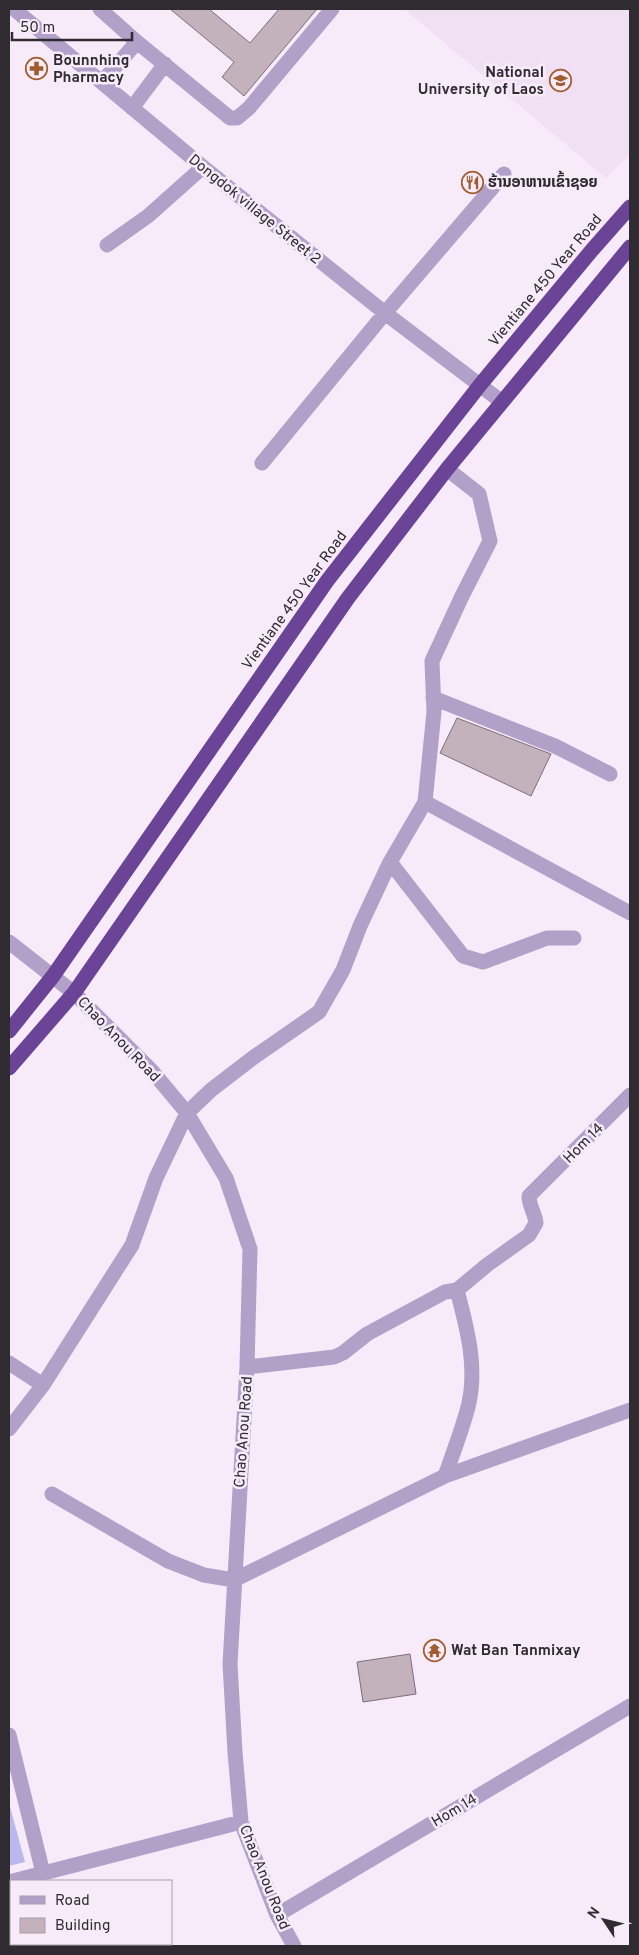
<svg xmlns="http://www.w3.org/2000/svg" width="639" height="1955" font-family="Overpass,'Noto Sans Lao',sans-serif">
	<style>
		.built { fill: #f1dff4 }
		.water { fill: #b9b9ed }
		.building { fill: #c3b2bc; stroke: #7d6e77 }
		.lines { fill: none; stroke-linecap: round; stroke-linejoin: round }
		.minor { stroke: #b1a1c9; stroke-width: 15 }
		.highway { stroke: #6b4497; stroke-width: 15 }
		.labels { text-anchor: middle; stroke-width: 5; stroke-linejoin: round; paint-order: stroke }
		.poi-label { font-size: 15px; font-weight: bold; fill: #302b30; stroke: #f7ebf9; text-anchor: start }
		.street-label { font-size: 15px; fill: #302b30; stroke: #f7ebf9 }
	</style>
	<rect width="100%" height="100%" fill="#f7ebf9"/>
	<path class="built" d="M404,9H630V154L606,178Z"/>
	<path class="water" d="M9,1803L25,1862L9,1866Z"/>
	<path class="building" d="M170,9H209L250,43L279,9H317L244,96L222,77L234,62Z
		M457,718L551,754L531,796L440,753Z
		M410,1654L416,1694L363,1702L357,1662Z"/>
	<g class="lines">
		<path class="minor" d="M14,9L203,167L385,313L502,402
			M100,9L137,42L230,118H237L249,108L332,9
			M102,82L137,42
			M132,108L165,64
			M107,245L148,216L203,167
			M262,463L385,313L504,174
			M433,698L555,746L610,774
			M425,802L630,913
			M390,862L463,956L483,962L547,938H574
			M9,942L74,993L152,1071L187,1113L226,1178L250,1249L247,1367L230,1664L235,1752L241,1822L277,1915L294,1946
			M9,1363L43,1385
			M247,1367L334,1357L343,1353L367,1334L445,1292L457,1290L487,1265L529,1235L536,1223C535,1213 529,1206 529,1196L630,1095
			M9,1429L43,1385L132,1245L156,1178L187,1113L211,1090L254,1057L319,1012L343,970L360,926L389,864L425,802L434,712L432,661L462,596L490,541L479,494L447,469
			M445,1476C453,1453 462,1430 468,1407C478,1368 467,1328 457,1290
			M52,1494L168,1561L204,1575L234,1580L445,1476L630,1410
			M9,1735L43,1873
			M9,1882L241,1822
			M277,1915L630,1706"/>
		<path class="highway" d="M9,1031L53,976L327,581L480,385L592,250L630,207
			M9,1068L74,993L348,598L447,469L630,247"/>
	</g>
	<defs>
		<symbol id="pharmacy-ring" viewBox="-11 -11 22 22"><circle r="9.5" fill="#f7ebf9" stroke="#a05d2d" stroke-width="1.5"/><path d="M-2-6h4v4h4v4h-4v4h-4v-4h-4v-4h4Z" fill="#a05d2d"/></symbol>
		<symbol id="university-ring" viewBox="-11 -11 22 22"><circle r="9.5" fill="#f7ebf9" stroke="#a05d2d" stroke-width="1.5"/><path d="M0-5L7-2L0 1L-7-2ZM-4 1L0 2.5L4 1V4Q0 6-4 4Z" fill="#a05d2d"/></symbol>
		<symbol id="restaurant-ring" viewBox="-11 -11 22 22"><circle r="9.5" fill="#f7ebf9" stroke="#a05d2d" stroke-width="1.5"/><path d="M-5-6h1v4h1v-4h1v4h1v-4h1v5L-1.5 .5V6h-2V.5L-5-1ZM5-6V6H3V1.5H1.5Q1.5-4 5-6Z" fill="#a05d2d"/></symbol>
		<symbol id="temple-ring" viewBox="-11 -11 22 22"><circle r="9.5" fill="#f7ebf9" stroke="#a05d2d" stroke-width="1.5"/><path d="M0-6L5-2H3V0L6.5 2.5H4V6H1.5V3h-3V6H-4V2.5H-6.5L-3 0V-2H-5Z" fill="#a05d2d"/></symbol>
	</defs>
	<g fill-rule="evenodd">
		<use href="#pharmacy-ring" x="24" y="56" width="25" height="25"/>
		<use href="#university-ring" x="548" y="68" width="25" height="25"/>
		<use href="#restaurant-ring" x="460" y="170" width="25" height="25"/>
		<use href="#temple-ring" x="422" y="1638" width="25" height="25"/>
	</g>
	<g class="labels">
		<g class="poi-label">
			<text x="53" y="65">Bounnhing<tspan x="53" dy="17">Pharmacy</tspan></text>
			<text x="544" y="77" text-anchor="end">National<tspan x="544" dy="17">University of Laos</tspan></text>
			<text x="488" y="187">ຮ້ານອາຫານເຂົ້າຊອຍ</text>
			<text x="451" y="1655">Wat Ban Tanmixay</text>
		</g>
		<g class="street-label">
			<text transform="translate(255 209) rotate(39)" y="5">Dongdok village Street 2</text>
			<text transform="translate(545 280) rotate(-50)" y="5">Vientiane 450 Year Road</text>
			<text transform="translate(294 600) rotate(-54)" y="5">Vientiane 450 Year Road</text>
			<text transform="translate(119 1039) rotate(46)" y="5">Chao Anou Road</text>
			<text transform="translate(583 1143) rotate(-45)" y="5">Hom 14</text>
			<text transform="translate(243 1432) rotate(-86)" y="5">Chao Anou Road</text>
			<text transform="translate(454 1810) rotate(-31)" y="5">Hom 14</text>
			<text transform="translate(265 1877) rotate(68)" y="5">Chao Anou Road</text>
		</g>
	</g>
	<rect width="639" height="1955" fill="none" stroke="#302b30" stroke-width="20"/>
	<rect x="10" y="1880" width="162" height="65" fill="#f7ebf9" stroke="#a79ea9"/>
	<rect x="20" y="1896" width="25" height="8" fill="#b1a1c9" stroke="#a79ea9"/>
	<text x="55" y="1905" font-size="15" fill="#302b30">Road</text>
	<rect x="20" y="1918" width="25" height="15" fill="#c3b2bc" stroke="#a79ea9"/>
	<text x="55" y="1930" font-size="15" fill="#302b30">Building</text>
	<g transform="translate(604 1920) rotate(305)" stroke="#f7ebf9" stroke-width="4" paint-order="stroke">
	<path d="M0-4L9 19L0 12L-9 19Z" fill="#302b30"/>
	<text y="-8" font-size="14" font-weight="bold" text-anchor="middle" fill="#302b30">N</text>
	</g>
	<path d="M12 32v8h120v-8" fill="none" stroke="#302b30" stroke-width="2.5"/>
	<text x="20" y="32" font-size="15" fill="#302b30" stroke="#f7ebf9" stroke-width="4" paint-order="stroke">50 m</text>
</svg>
